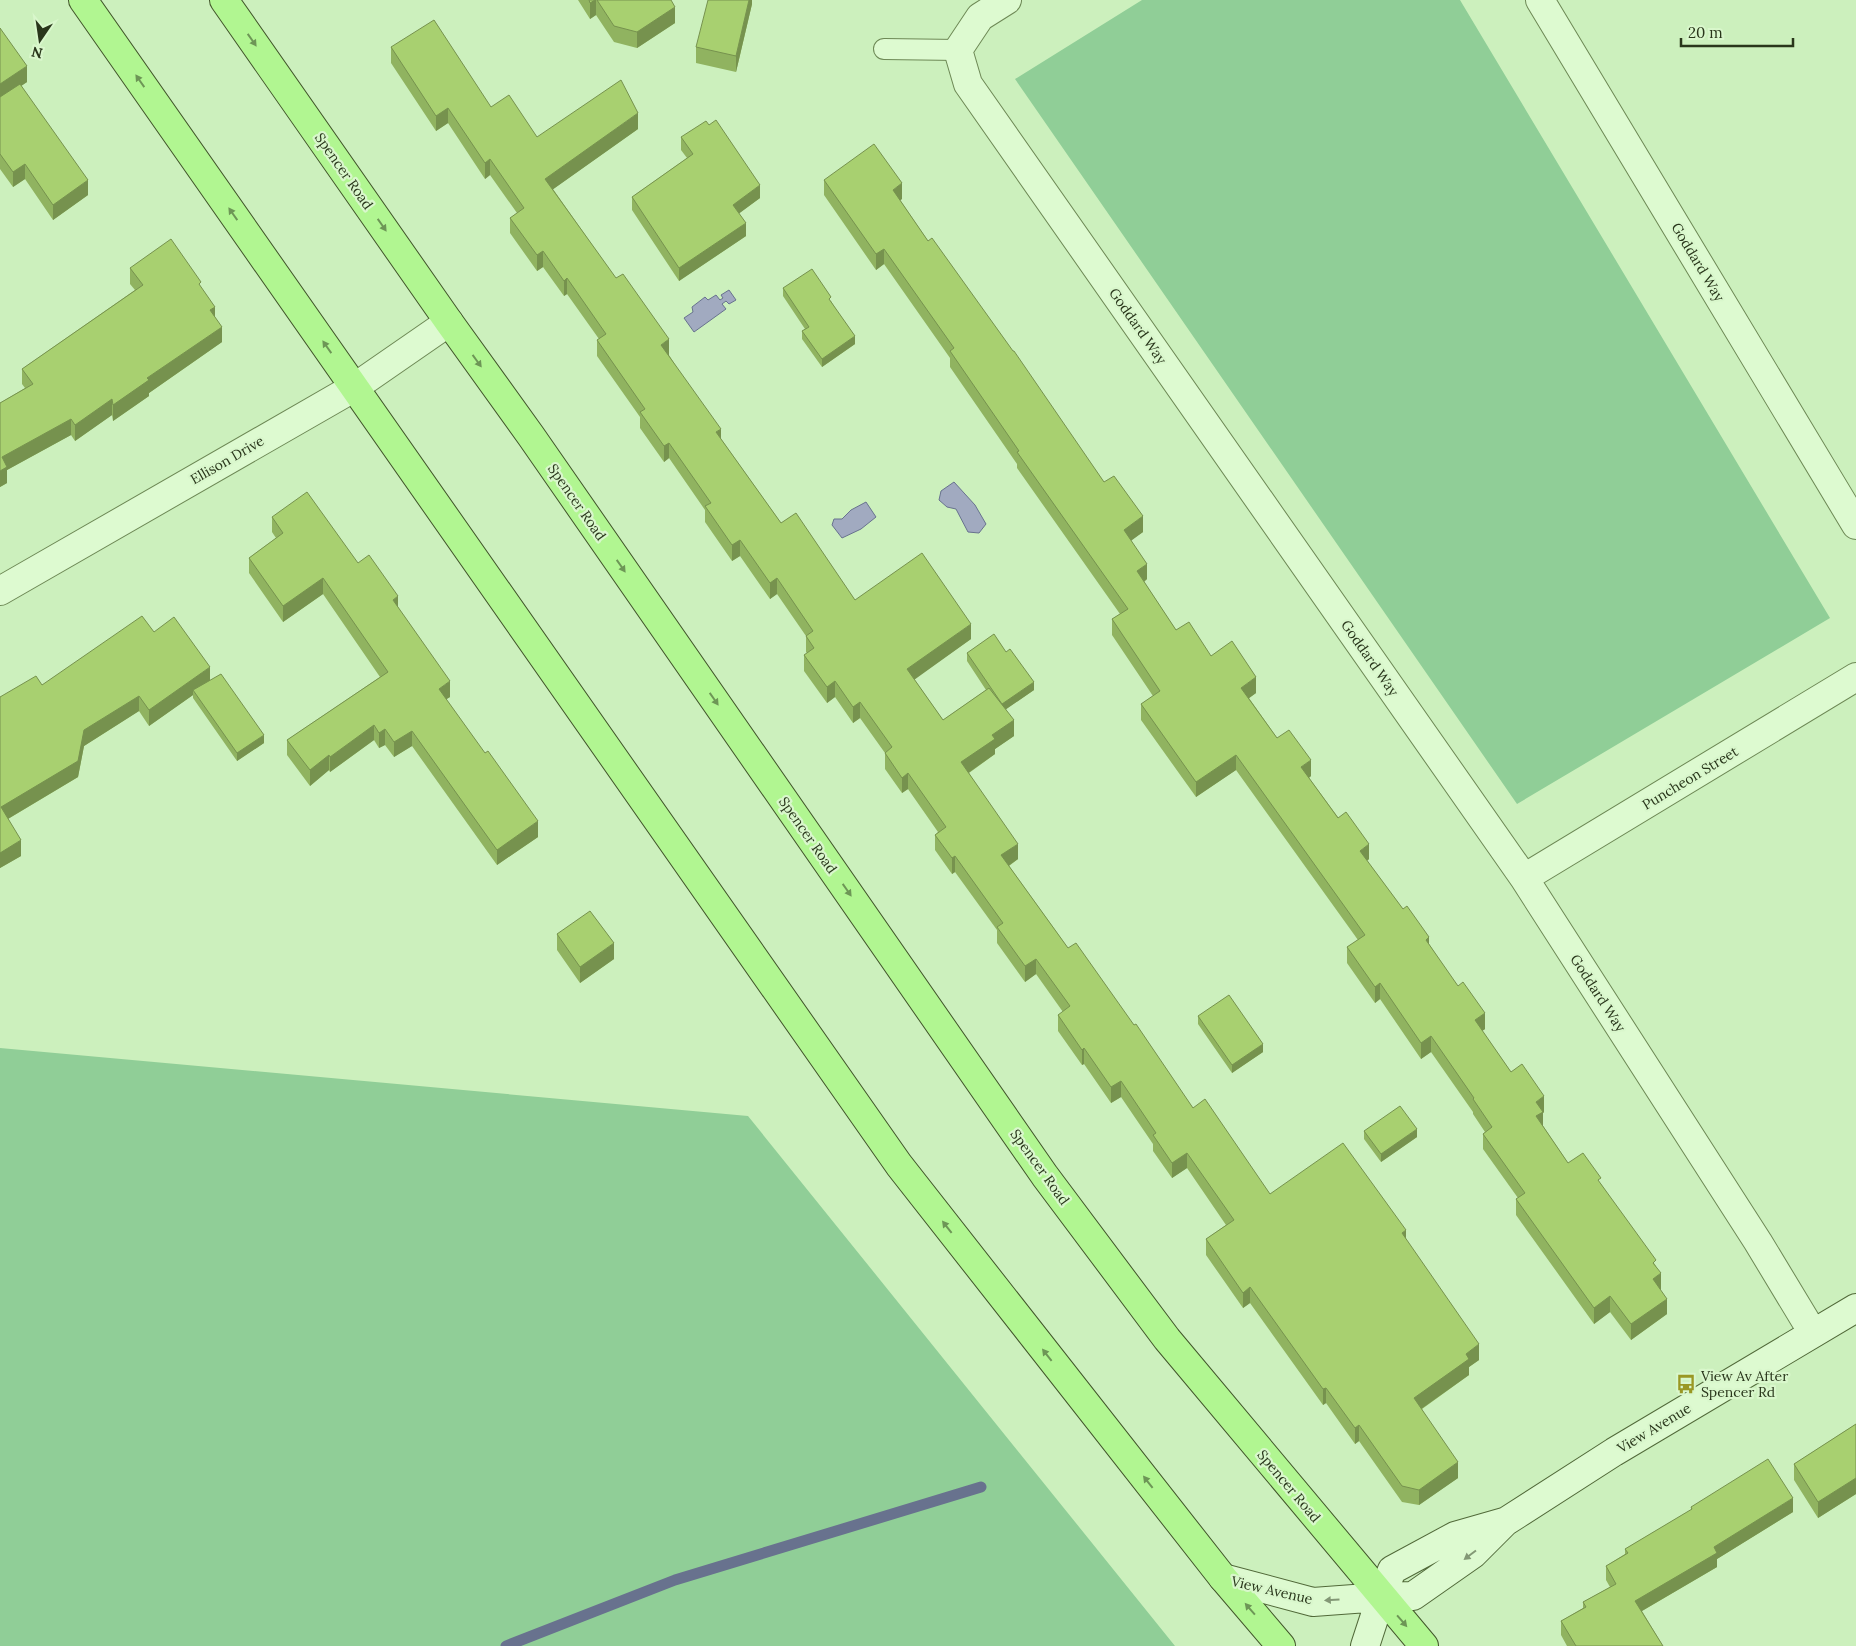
<svg xmlns="http://www.w3.org/2000/svg" width="1856" height="1646" font-family="Lora,serif">
	<style>
		.green { fill: #90ce97 }
		.water { fill: #a1aac0; stroke: #68728e }
		.lines { fill: none; stroke-linecap: round; stroke-linejoin: round }
		.stream { stroke: #68728e; stroke-width: 11 }
		.lane-casing { stroke: #6d8855; stroke-width: 22 }
		.street-casing { stroke: #6d8855; stroke-width: 30 }
		.secondary-casing { stroke: #516939; stroke-width: 30 }
		.primary-casing { stroke: #41552a; stroke-width: 30 }
		.lane { stroke: #ddfad0; stroke-width: 20 }
		.street { stroke: #ddfad0; stroke-width: 28 }
		.secondary { stroke: #ddfad0; stroke-width: 28 }
		.primary { stroke: #b1f691; stroke-width: 28 }
		.wall { fill: #90b360 }
		.shaded-wall { fill: #76924e }
		.building { fill: #a8d070; stroke: #76924e }
		.oneway { fill: #6d9656 }
		.oneway2 { fill: #839876 }
		.labels { text-anchor: middle; stroke-width: 4.5; stroke-linejoin: round; paint-order: stroke }
		.street-label { font-size: 14px; fill: #29361b; stroke: #d9f7cc }
		.poi-label { font-size: 14px; fill: #29361b; stroke: #d9f7cc; text-anchor: start }
	</style>
	<rect width="100%" height="100%" fill="#ccf0bd"/>
	<path class="green" d="M1142,0H1460L1830,618L1517,804L1015,79Z
		M0,1048L748,1116L1175,1646H0Z"/>
	<path class="water" d="M729,290L736,300L729,304L726,301L722,304L726,309L694,332L684,318L693,312L692,307L705,297L708,300L716,295L720,300L723,298L721,295Z
		M954,482L975,505L986,524L979,533L968,532L956,509L947,507L939,500L941,491Z
		M866,502L876,517L861,529L842,538L832,525L834,519H842L851,510Z"/>
	<g class="lines">
		<path class="stream" d="M506,1646L675,1580L981,1487"/>
		<defs>
			<path id="lane" d="M884,49L958,50"/>
			<path id="street" d="M1007,0L980,17L958,50L968,84L1524,878L1758,1242L1813,1333
				M1540,0L1856,525
				M0,591L355,387L449,322
				M1524,878L1856,677"/>
			<path id="secondary" d="M1223,1578L1313,1602L1381,1597L1413,1596L1473,1554L1505,1522L1614,1452L1856,1308
				M1365,1646L1381,1597L1392,1570L1455,1536L1504,1522"/>
			<path id="primary" d="M83,0L899,1165L1223,1578L1281,1646
				M224,0L449,322L531,436L1045,1176L1167,1339L1424,1646"/>
		</defs>
		<use href="#lane" class="lane-casing"/>
		<use href="#street" class="street-casing"/>
		<use href="#secondary" class="secondary-casing"/>
		<use href="#primary" class="primary-casing"/>
		<use href="#lane" class="lane"/>
		<use href="#street" class="street"/>
		<use href="#secondary" class="secondary"/>
		<use href="#primary" class="primary"/>
	</g>
	<path class="wall" d="M578,0H671L675,23L637,48L614,42L596,15L590,19Z
		M752,0V4L736,72L696,63V47Z
		M0,28L27,82L21,86L88,195L53,220L25,179L13,187L0,169Z
		M391,47L491,107L537,137L638,129L553,189L669,355L721,439L781,523L855,600L971,639L914,679L943,720L986,690L967,661V653L1006,652L1034,690L1006,709L1014,736L995,749V754L969,773L1018,859L1009,866L1068,948L1193,1108L1270,1194L1406,1240L1479,1360L1469,1367V1375L1422,1409L1458,1478L1419,1505L1402,1502L1359,1441L1355,1444L1326,1403L1323,1405L1250,1303L1243,1308L1206,1255V1239L1226,1225L1187,1168L1172,1178L1153,1151V1144L1121,1097L1111,1103L1084,1064L1082,1065L1058,1031V1015L1063,1012L1036,974L1025,982L997,943V930L955,872L952,874L935,850V835L938,832L908,789L902,793L885,769V753L860,718L853,723L835,697L827,703L804,671V655L807,653L806,652V636L777,594L770,599L740,556L732,561L705,522V510L669,458L664,462L640,428V417L597,356V340L599,339L567,294L564,296L543,267L537,271L510,233V218L517,213L490,175L485,179L448,123L436,131L391,63Z
		M681,137L760,198L739,213L746,236L679,281L632,210V197L687,158L681,150Z
		M824,180L902,199L900,200L928,241L1104,482L1143,532L1131,540L1147,579L1144,582L1176,630L1211,656L1256,693L1249,698L1277,738L1311,776L1309,778L1369,859L1367,861L1429,944L1485,1029L1482,1031L1511,1072L1544,1112L1543,1113V1126L1568,1163L1601,1184L1656,1266L1661,1289L1660,1290L1667,1314L1631,1340L1610,1312L1594,1324L1516,1215V1199L1518,1198L1483,1149V1134L1485,1132L1473,1114V1112L1431,1052L1421,1059L1380,999L1375,1003L1347,963V947L1358,940L1236,770L1196,797L1141,720V704L1153,696L1112,635V619L1120,614L1017,468V464L950,367V358L884,264L876,270L824,195Z
		M130,268L201,288L215,317L222,342L149,393V396L113,421L112,415L75,441L71,435L7,470V483L0,487V403L25,388L22,384V369L135,290L130,284Z
		M783,288L831,301L855,344L822,367L802,339V331L805,329L783,296Z
		M272,517L358,563L398,607L450,697L446,699L538,837L497,865L412,746L394,757L385,745L379,748L374,740L330,772L329,770L310,786L287,755V740L380,677L323,594L283,622L249,573V558L276,538L272,532Z
		M154,632L210,680L264,743L237,761L193,698V695L149,726L139,711L84,746L78,777L8,819L21,856L0,868V697L42,685Z
		M557,934L614,959L580,983L557,950Z
		M1198,1016L1263,1052L1232,1073L1198,1024Z
		M1364,1131L1417,1137L1381,1162L1364,1139Z
		M1856,1424V1494L1818,1518L1794,1480V1464Z
		M1691,1507L1793,1512L1717,1559V1567L1642,1611L1663,1646H1567L1561,1635V1621L1583,1608V1602L1610,1587L1606,1580V1566L1625,1554V1549L1691,1510Z"/>
	<path class="shaded-wall" d="M595,0H596V15L590,19V3Z
		M749,0H752V4L736,72V56Z
		M675,7V23L637,48V32Z
		M27,66V82L0,100V84Z
		M448,108V123L436,131V116Z
		M638,113V129L545,195V179Z
		M490,159V175L485,179V163Z
		M25,164V179L13,187V172Z
		M88,180V195L53,220V205Z
		M902,183V199L893,205V190Z
		M760,185V198L733,218V205Z
		M746,223V236L679,281V268Z
		M884,249V264L876,270V254Z
		M543,251V267L537,271V255Z
		M567,278V294L564,296V281Z
		M215,307V323L210,310Z
		M222,327V342L149,393V396L113,421V405L147,378Z
		M855,336V344L822,367V359Z
		M669,339V355L661,360V345Z
		M112,399V415L75,441V425Z
		M71,419V435L7,470V483L0,487V471L2,457Z
		M721,429V444L716,432Z
		M669,443V458L664,462V446Z
		M1143,516V532L1124,546V530Z
		M740,540V556L732,561V545Z
		M1147,564V579L1137,587V571Z
		M323,578V594L283,622V606Z
		M777,578V594L770,599V583Z
		M398,596V612L393,600Z
		M971,624V639L907,685V669Z
		M210,667V683L193,690V695L149,726V710Z
		M1256,677V693L1241,704V688Z
		M450,681V697L439,704V689Z
		M835,681V697L827,703V687Z
		M1034,682V690L1002,712V704Z
		M139,696V711L84,746L78,777L1,823V807L84,730Z
		M860,702V718L853,723V707Z
		M1014,720V736L995,749V754L961,778V762L992,735Z
		M374,725V740L330,772V757Z
		M385,729V745L379,748V733Z
		M412,731V746L394,757V742Z
		M264,735V743L237,761V753Z
		M329,755V770L310,786V770Z
		M1236,755V770L1196,797V782Z
		M1311,760V776L1301,783V767Z
		M908,773V789L902,793V778Z
		M538,821V837L497,865V850Z
		M21,840V856L0,868V853Z
		M1018,844V859L1001,871V855Z
		M1369,844V859L1360,866V851Z
		M955,856V872L952,874V858Z
		M1429,937V953L1426,940Z
		M614,943V959L580,983V967Z
		M1036,959V974L1025,982V966Z
		M1380,983V999L1375,1003V987Z
		M1485,1013V1029L1475,1036V1020Z
		M1431,1036V1052L1421,1059V1043Z
		M1263,1044V1052L1232,1073V1065Z
		M1084,1048V1064L1082,1065V1050Z
		M1121,1081V1097L1111,1103V1087Z
		M1544,1096V1112L1543,1113V1127L1536,1132V1102Z
		M1417,1129V1137L1381,1162V1154Z
		M1187,1153V1168L1172,1178V1163Z
		M1406,1230V1246L1402,1233Z
		M1661,1273V1289L1653,1295V1279Z
		M1250,1287V1303L1243,1308V1293Z
		M1610,1296V1312L1594,1324V1308Z
		M1667,1299V1314L1631,1340V1324Z
		M1479,1344V1360L1469,1367V1375L1414,1414V1398L1466,1354Z
		M1326,1388V1403L1323,1405V1389Z
		M1359,1425V1441L1355,1444V1428Z
		M1458,1462V1478L1419,1505V1490Z
		M1856,1478V1494L1818,1518V1502Z
		M1793,1498V1512L1717,1559V1567L1635,1615V1601L1714,1547Z"/>
	<path class="building" d="M589,0H595L590,3Z
		M597,0H671L675,7L637,32L614,26Z
		M708,0H749L736,56L696,47Z
		M434,20L491,107L509,95L537,137L621,80L638,113L545,179L616,278L623,274L669,339L661,345L721,429L716,432L781,523L796,513L855,600L922,553L971,624L907,669L943,720L989,688L1014,720L992,735L995,739L961,762L1018,844L1001,855L1068,948L1076,943L1134,1025L1136,1024L1193,1108L1205,1099L1270,1194L1343,1143L1406,1230L1402,1233L1479,1344L1466,1354L1469,1359L1414,1398L1458,1462L1419,1490L1402,1486L1359,1425L1355,1428L1326,1388L1323,1389L1250,1287L1243,1293L1206,1239L1234,1220L1187,1153L1172,1163L1153,1135L1156,1133L1121,1081L1111,1087L1084,1048L1082,1050L1058,1015L1070,1006L1036,959L1025,966L997,927L1003,923L955,856L952,858L935,835L946,827L908,773L902,778L885,753L892,747L860,702L853,707L835,681L827,687L804,655L814,648L806,636L813,631L777,578L770,583L740,540L732,545L705,506L711,503L669,443L664,446L640,412L645,409L597,340L606,334L567,278L564,281L543,251L537,255L510,218L524,208L490,159L485,163L448,108L436,116L391,47Z
		M0,28L27,66L0,84Z
		M20,84L88,180L53,205L25,164L13,172L0,154V97Z
		M716,120L760,185L733,205L746,223L679,268L632,197L693,154L681,137L706,121L709,125Z
		M874,144L902,183L893,190L928,241L932,238L1013,351H1014L1104,482L1114,476L1143,516L1124,530L1147,564L1137,571L1176,630L1189,622L1211,656L1232,641L1256,677L1241,688L1277,738L1289,730L1311,760L1301,767L1338,818L1346,812L1369,844L1360,851L1403,909L1407,906L1429,937L1426,940L1458,986L1463,982L1485,1013L1475,1020L1511,1072L1522,1064L1544,1096L1536,1102L1543,1112L1536,1116L1568,1163L1583,1153L1601,1178L1598,1180L1656,1260L1653,1263L1661,1273L1653,1279L1667,1299L1631,1324L1610,1296L1594,1308L1516,1199L1525,1193L1483,1134L1492,1127L1473,1099L1474,1098L1431,1036L1421,1043L1380,983L1375,987L1347,947L1365,935L1236,755L1196,782L1141,704L1160,691L1112,619L1128,609L1017,452L1019,451L950,351L954,348L884,249L876,254L824,180Z
		M171,239L201,282L199,284L215,307L210,310L222,327L147,378L149,380L113,405L112,399L75,425L71,419L2,457L7,467L0,471V403L33,384L22,369L143,285L130,268Z
		M812,269L831,297L829,299L855,336L822,359L802,331L809,327L783,288Z
		M307,492L358,563L369,555L398,596L393,600L450,681L439,689L485,753L488,751L538,821L497,850L412,731L394,742L385,729L379,733L374,725L330,757L329,755L310,770L287,740L388,672L323,578L283,606L249,558L283,533L272,517Z
		M142,616L154,632L174,617L210,667L149,710L139,696L84,730L78,761L1,807L21,840L0,853V697L36,676L42,685Z
		M994,634L1006,652L1010,649L1034,682L1002,704L967,653Z
		M221,674L264,735L237,753L193,690Z
		M590,911L614,943L580,967L557,934Z
		M1229,995L1263,1044L1232,1065L1198,1016Z
		M1400,1106L1417,1129L1381,1154L1364,1131Z
		M1856,1424V1478L1818,1502L1794,1464Z
		M1768,1459L1793,1498L1714,1547L1717,1553L1635,1601L1663,1646H1576L1561,1621L1586,1607L1583,1602L1616,1584L1606,1566L1628,1553L1625,1549L1692,1509L1691,1507Z"/>
	<defs><path id="oneway-solid" d="M-6-.8H1V-3.2L6.5 0L1 3.2V.8H-6Z" transform="scale(1.25)"/></defs>
	<g class="oneway">
		<use href="#oneway-solid" transform="translate(252 40) rotate(55)"/>
		<use href="#oneway-solid" transform="translate(140 81) rotate(-125)"/>
		<use href="#oneway-solid" transform="translate(233 214) rotate(-125)"/>
		<use href="#oneway-solid" transform="translate(382 225) rotate(55)"/>
		<use href="#oneway-solid" transform="translate(327 347) rotate(-125)"/>
		<use href="#oneway-solid" transform="translate(477 361) rotate(54)"/>
		<use href="#oneway-solid" transform="translate(621 566) rotate(55)"/>
		<use href="#oneway-solid" transform="translate(714 699) rotate(55)"/>
		<use href="#oneway-solid" transform="translate(847 890) rotate(55)"/>
		<use href="#oneway-solid" transform="translate(947 1227) rotate(-128)"/>
		<use href="#oneway-solid" transform="translate(1047 1355) rotate(-128)"/>
		<use href="#oneway-solid" transform="translate(1148 1482) rotate(-128)"/>
		<use href="#oneway-solid" transform="translate(1250 1609) rotate(-131)"/>
		<use href="#oneway-solid" transform="translate(1402 1621) rotate(49)"/>
	</g>
	<g class="oneway2">
		<use href="#oneway-solid" transform="translate(1470 1555) rotate(143)"/>
		<use href="#oneway-solid" transform="translate(1332 1600) rotate(176)"/>
	</g>
	<defs>
		<symbol id="bus-bare" viewBox="-9 -9 18 18"><path d="M-5-6H5V4H4V6H2V4H-2V6H-4V4H-5ZM-3.5-4V0h7V-4ZM-3.5 1.2v1.5H-2V1.2ZM2 1.2v1.5H3.5V1.2Z" fill="#999823" stroke="#d9f7cc" stroke-width="2.5" paint-order="stroke"/></symbol>
	</defs>
	<g fill-rule="evenodd">
		<use href="#bus-bare" x="1672" y="1370" width="28" height="28"/>
	</g>
	<g class="labels">
		<g class="street-label">
			<text transform="translate(344 171) rotate(55)" y="5">Spencer Road</text>
			<text transform="translate(1698 262) rotate(59)" y="5">Goddard Way</text>
			<text transform="translate(1138 326) rotate(55)" y="5">Goddard Way</text>
			<text transform="translate(227 460) rotate(-30)" y="5">Ellison Drive</text>
			<text transform="translate(577 502) rotate(55)" y="5">Spencer Road</text>
			<text transform="translate(1370 658) rotate(55)" y="5">Goddard Way</text>
			<text transform="translate(1690 778) rotate(-31)" y="5">Puncheon Street</text>
			<text transform="translate(808 835) rotate(55)" y="5">Spencer Road</text>
			<text transform="translate(1598 993) rotate(57)" y="5">Goddard Way</text>
			<text transform="translate(1040 1167) rotate(54)" y="5">Spencer Road</text>
			<text transform="translate(1654 1428) rotate(-31)" y="5">View Avenue</text>
			<text transform="translate(1289 1486) rotate(50)" y="5">Spencer Road</text>
			<text transform="translate(1272 1590) rotate(13)" y="5">View Avenue</text>
		</g>
		<g class="poi-label">
			<text x="1701" y="1381">View Av After<tspan x="1701" dy="16">Spencer Rd</tspan></text>
		</g>
	</g>
	<g transform="translate(40 40) rotate(193)" stroke="#d9f7cc" stroke-width="4" paint-order="stroke">
	<path d="M0-4L9 19L0 12L-9 19Z" fill="#29361b"/>
	<text y="-8" font-size="14" font-weight="bold" text-anchor="middle" fill="#29361b">N</text>
	</g>
	<path d="M1681 38v8h112v-8" fill="none" stroke="#29361b" stroke-width="2.5"/>
	<text x="1688" y="38" font-size="15" fill="#29361b" stroke="#d9f7cc" stroke-width="4" paint-order="stroke">20 m</text>
</svg>
